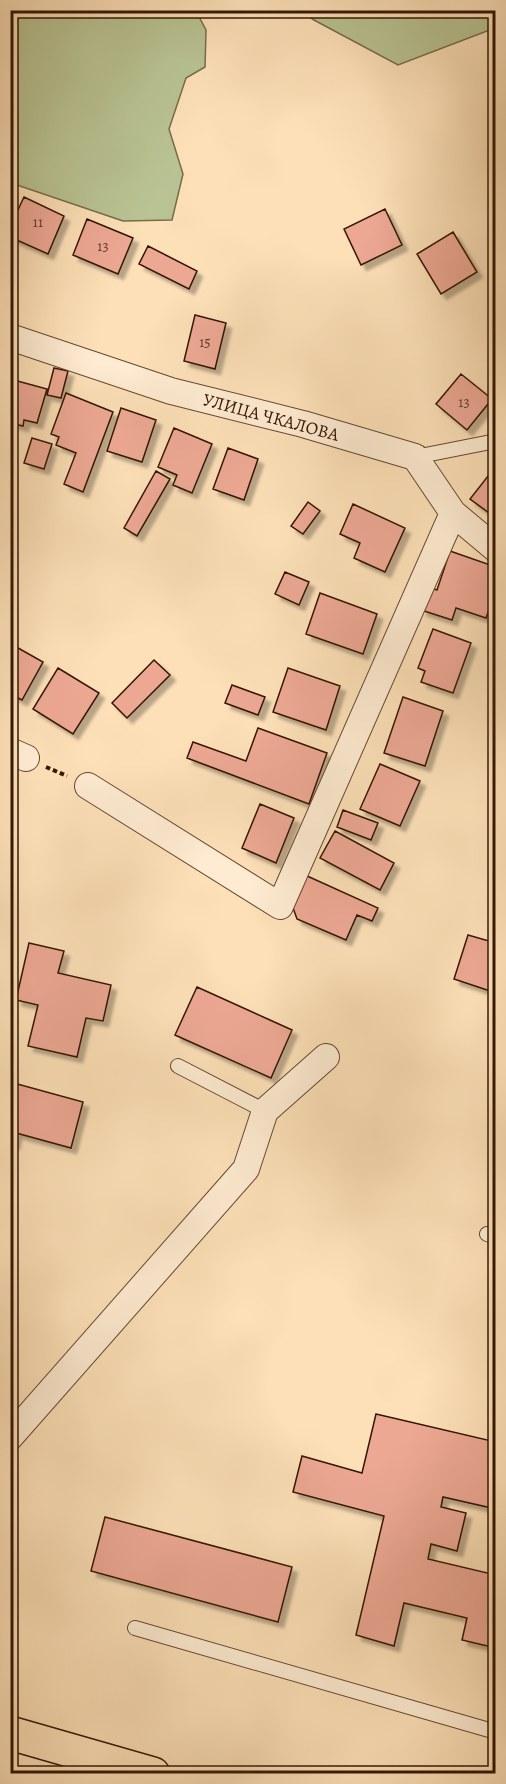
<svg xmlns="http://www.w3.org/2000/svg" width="506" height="1784" font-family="Alegreya,serif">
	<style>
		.green { fill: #b9c393; stroke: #766d4b; stroke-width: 1.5 }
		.building { fill: #eda894; stroke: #341703; stroke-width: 1.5; filter: url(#shadow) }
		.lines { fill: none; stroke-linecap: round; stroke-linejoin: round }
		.service-casing { stroke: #664930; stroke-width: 16 }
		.minor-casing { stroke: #664930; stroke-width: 28 }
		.primary-casing { stroke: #341703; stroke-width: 36 }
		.path { stroke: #341703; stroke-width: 4; stroke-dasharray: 4.5 3; stroke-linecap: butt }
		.service { stroke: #feebd1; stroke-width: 14 }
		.minor { stroke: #feebd1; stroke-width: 26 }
		.primary { stroke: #fde0b8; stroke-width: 33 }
		.labels { text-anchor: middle; stroke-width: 4.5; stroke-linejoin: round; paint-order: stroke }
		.number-label { font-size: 15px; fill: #623b27 }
		.street-label { font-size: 18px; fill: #341703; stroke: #feebd1 }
	</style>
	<defs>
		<filter id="shadow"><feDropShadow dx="5.5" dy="5.5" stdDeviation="1.5" flood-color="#0004"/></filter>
	</defs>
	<rect width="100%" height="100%" fill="#fde0b8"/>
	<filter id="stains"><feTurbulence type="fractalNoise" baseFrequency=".00333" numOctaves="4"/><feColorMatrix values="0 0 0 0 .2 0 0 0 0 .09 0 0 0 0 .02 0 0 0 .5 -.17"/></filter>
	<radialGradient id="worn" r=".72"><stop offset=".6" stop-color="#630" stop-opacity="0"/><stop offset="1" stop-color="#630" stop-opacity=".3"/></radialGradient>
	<path class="green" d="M11,10L196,11L206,30L205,67L186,78L169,129L183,174L172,220L123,221L11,183Z
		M300,11H495V28L398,65L314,20Z"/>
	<path class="building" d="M24,197L64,216L48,254L10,237V227Z
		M385,209L402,245L361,265L344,229Z
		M87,219L133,238L118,274L73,255Z
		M453,232L477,272L441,294L417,254Z
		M148,246L197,271L189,289L139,264Z
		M195,315L226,323L215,369L184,361Z
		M54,368L68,371L61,398L47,395Z
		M461,374L492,399L467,430L436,404Z
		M10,379L47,389L37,423L24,420L23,426L10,423Z
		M66,393L113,412L83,492L64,484L76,453L56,445L59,437L51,434Z
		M121,408L156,420L142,462L107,451Z
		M174,428L212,444L192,493L173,485L177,475L158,467Z
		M32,438L52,444L44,469L24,463Z
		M228,448L258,459L244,500L213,489Z
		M496,466V518L470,499Z
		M156,471L170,479L137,536L124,528Z
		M308,502L320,511L303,534L291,526Z
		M353,504L405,528L385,572L354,558L360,543L340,534Z
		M450,551L496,567V590L486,618L456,608L452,620L421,610L429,587L437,590Z
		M285,572L309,582L299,605L275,594Z
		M320,593L377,614L363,654L306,634Z
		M433,629L471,643L453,693L421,682L425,671L418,668Z
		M11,644L43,662L22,700L10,694Z
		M154,660L170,675L127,718L112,703Z
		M58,668L99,693L73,734L33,709Z
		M288,668L340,686L326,730L273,712Z
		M232,685L265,697L258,715L225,703Z
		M403,697L443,711L425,766L384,753Z
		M258,728L327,753L309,804L187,758L193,742L246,761Z
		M380,764L420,781L400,826L360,809Z
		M260,804L294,818L276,863L242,848Z
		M343,810L378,823L371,840L337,827Z
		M335,831L394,863L380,890L320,858Z
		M305,875L378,908L372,921L357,915L346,940L297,919L292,905Z
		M468,935L496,943V993L454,979Z
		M29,943L64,951L58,973L111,985L103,1021L86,1018L77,1057L28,1046L38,1005L16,1000Z
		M197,987L292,1030L271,1078L175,1035Z
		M10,1082L83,1102L71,1148L16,1133L14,1144L10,1143Z
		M376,1414L496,1442V1509L443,1497L441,1507L466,1513L457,1551L431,1544L428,1559L496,1575V1648L462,1640L467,1618L404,1603L394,1646L356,1635L384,1516L293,1492L302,1456L362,1473Z
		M105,1517L292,1567L278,1622L91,1571Z"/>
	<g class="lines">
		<defs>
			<path id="service" d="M415,457L496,441
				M178,1066L265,1111
				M487,1234L496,1237
				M135,1628L496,1732"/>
			<path id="minor" d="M10,337L171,391L303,424L415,457L453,513L496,549
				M10,751L26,758
				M88,786L280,906L453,513
				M10,1437L246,1169L265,1111L326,1057"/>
			<path id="primary" d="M10,1733L153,1774"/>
		</defs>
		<use href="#service" class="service-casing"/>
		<use href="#minor" class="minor-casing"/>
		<use href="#primary" class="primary-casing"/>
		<path class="path" d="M46,767L67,776"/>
		<use href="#service" class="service"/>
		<use href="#minor" class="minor"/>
		<use href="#primary" class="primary"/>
	</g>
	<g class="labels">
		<g class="number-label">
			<text x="38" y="227">11</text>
			<text x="103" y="251">13</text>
			<text x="205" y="347">15</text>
			<text x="464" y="407">13</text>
		</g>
		<g class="street-label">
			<text transform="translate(271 417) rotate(15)" y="6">УЛИЦА ЧКАЛОВА</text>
		</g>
	</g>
	<rect width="506" height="1784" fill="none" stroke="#fde0b8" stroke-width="36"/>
	<rect x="12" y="12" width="482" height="1760" fill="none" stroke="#341703" stroke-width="3"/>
	<rect x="18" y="18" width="470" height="1748" fill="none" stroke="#341703" stroke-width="1.5"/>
	<rect width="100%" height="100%" filter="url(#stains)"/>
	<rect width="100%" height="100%" fill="url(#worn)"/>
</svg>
